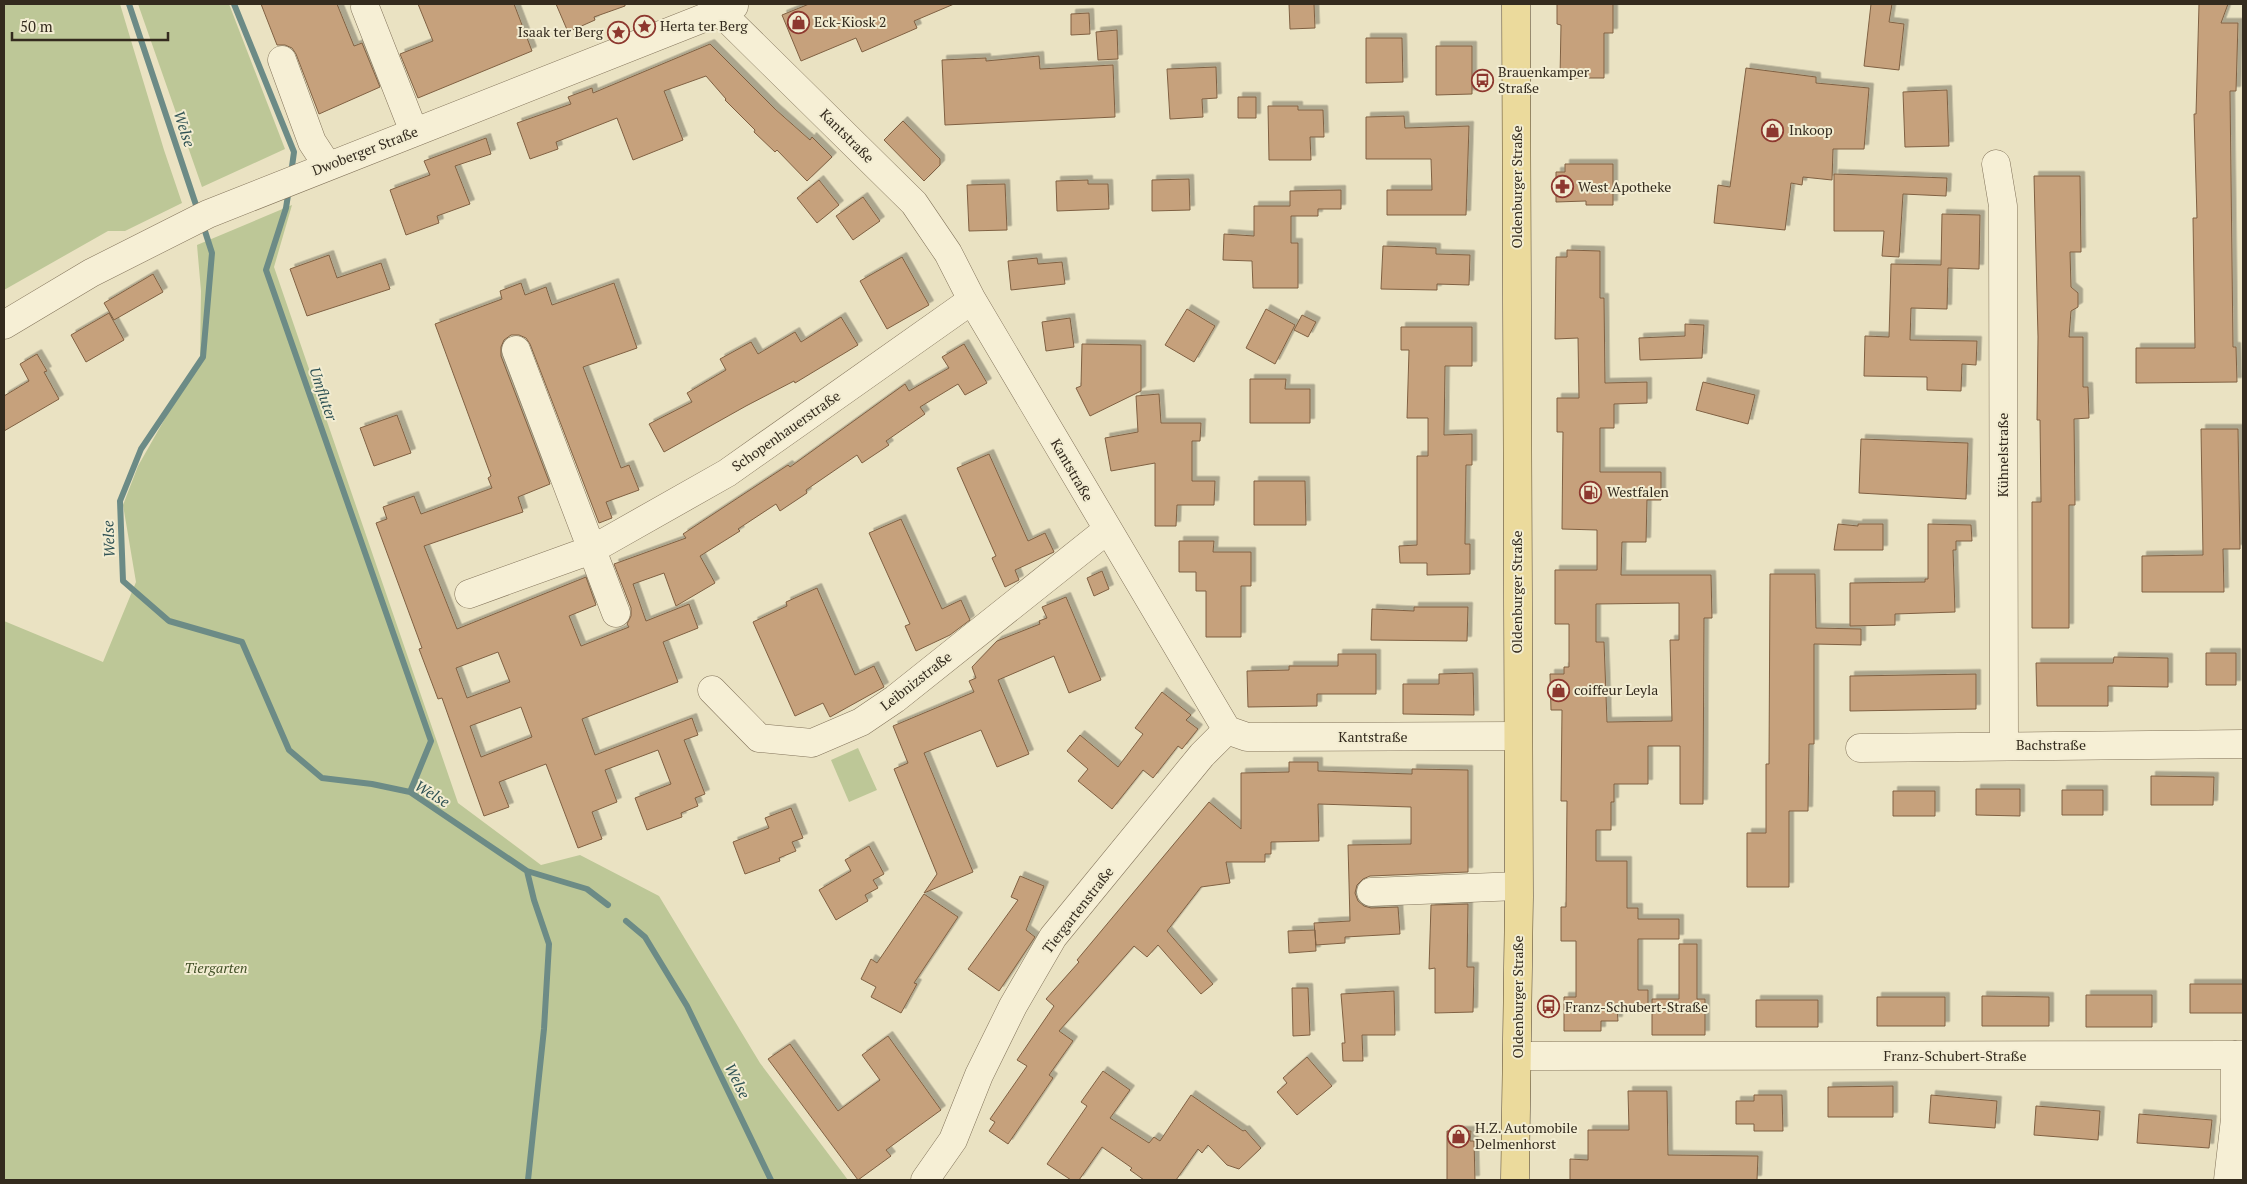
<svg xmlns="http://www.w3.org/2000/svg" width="2247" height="1184" font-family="'PT Serif',serif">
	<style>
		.green { fill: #bdc797 }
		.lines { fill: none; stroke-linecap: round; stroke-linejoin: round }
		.stream { stroke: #6c8b86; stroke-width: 6 }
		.building { fill: #c6a17b; stroke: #806143; fill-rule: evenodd; filter: url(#shadow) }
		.minor-casing { stroke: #83745b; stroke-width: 29 }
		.major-casing { stroke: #51422f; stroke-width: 29 }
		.minor { stroke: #f6efd5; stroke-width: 28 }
		.major { stroke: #ebda9c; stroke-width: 28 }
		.labels { text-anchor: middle; stroke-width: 4; stroke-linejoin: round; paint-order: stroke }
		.poi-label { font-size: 14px; fill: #342b1e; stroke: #f2ecd1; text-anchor: start }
		.street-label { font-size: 14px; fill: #342b1e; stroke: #f2ecd1 }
		.park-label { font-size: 14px; font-style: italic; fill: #414f26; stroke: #f2ecd1 }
		.water-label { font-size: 15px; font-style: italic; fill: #2e5153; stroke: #f2ecd1 }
	</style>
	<defs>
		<filter id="shadow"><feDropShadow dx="4.5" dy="-4.5" stdDeviation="0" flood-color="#0004"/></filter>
	</defs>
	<rect width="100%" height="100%" fill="#eae2c2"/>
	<path class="green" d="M4,4H120L164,150L182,203L125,231H108L4,290Z
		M138,4H229L285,149L202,187Z
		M292,205L274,267L458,803L541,865L580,855L659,896L760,1063L848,1180H4V621L103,662L136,582L123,505L138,466L200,357L201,291L197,245Z
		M858,748L877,790L849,802L831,760Z"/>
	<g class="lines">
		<path class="stream" d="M129,4L198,211
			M234,4L294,152L291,174
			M289,189L286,208L266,270L431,741L410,792
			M203,225L212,253L203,357L141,449L120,501L123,581L169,621L242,642L289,750L322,778L372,784L410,792L527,871L534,900L549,944L544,1029L528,1180
			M527,871L587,889L608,905
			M626,921L645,937L687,1006L771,1180"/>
	</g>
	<path class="building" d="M261,4H337L354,46L362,43L380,87L319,114L296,54L292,48L285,45H277Z
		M418,4H514L532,51L418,98L400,54L433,41Z
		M556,4H625V6L594,17L595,20L568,32Z
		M809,4H954L914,21L917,28L862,52L856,38L801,61L782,15Z
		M1289,4H1314L1315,28L1290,29Z
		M1557,4H1613V33H1604V78H1560L1561,25L1557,24Z
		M1871,4H1892L1889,22L1904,24L1899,70L1864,66Z
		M2199,4H2228L2221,23H2238L2236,91H2230L2233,347H2236L2237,382L2136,383V348H2195L2193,218H2197L2194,114H2196Z
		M1089,13L1090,34L1071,35V14Z
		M1117,30L1118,59L1098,60L1096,32Z
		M1366,38H1402L1403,82L1366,83Z
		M710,44L775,109L810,140L812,137L832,157L807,181L777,150L775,152L754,132L755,130L725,100L726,99L706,76L664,91L683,140L633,160L617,118L556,142L558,149L530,159L517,123L571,104L568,97L592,88L593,93Z
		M1436,46H1472V94L1436,95Z
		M1039,56L1040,69L1113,65L1115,117L945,125L942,60L986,58V61Z
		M1216,67L1217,98L1202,99L1203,117L1170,119L1167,69Z
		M1746,68L1816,77V83L1869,88L1864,149H1833L1832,180L1803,177L1802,185L1791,183L1785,230L1714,223L1718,185L1730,187Z
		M1947,90L1949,146L1905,147L1903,92Z
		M1238,97H1256V118H1238Z
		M1268,106H1298V110H1323L1324,137H1310L1311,160H1269Z
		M1404,116L1405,128L1469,126L1466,215H1387V190H1432L1431,159H1366V117Z
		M903,121L940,159V165L924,181L884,140Z
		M486,138L491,154L455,166L470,204L437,216L439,223L406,235L390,190L430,175L424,161Z
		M1565,164H1613V205H1586V201L1556,202V172H1565Z
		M1834,174L1947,178L1946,196L1903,194L1899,257L1882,256L1884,231H1834Z
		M2034,176H2080L2081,252H2070L2071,287L2078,293V307L2071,311L2069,337H2083V387H2088L2089,418L2074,419L2075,505H2069V628H2032V502H2041L2040,420H2037L2038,337Z
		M1189,179L1190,210L1152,211V180Z
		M819,180L839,205L817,223L797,198Z
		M1088,180V184H1108L1109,209L1057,211L1056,181Z
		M1005,184L1007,230L969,231L967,185Z
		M1341,190V209H1318V216H1291V243H1298V288H1253L1252,261L1223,260L1224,234L1254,236V206H1290V191Z
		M863,197L880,221L853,240L836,216Z
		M1942,214L1980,215L1979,269L1948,268L1947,309L1911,308L1910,340L1977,341L1976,365L1962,364L1961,391L1927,390V377L1864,376L1865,336L1889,337L1891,264L1941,265Z
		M1383,246L1436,248V254L1470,255L1469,285L1437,284V290L1381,289Z
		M1567,250L1600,251V298H1604L1605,383L1647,382V403L1614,404V428H1600V472H1661V500H1647L1646,542H1622L1621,575H1711L1712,618H1704L1703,804H1680V746H1648V784H1614V802H1611V830H1596V861H1627V908H1638V919H1679V939H1638V990H1648V1007H1617L1618,1021H1601V1031H1564V997H1576V941H1561V907H1566L1567,801H1561L1562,710H1551L1550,674H1564V667H1569V624H1555V570H1597V530L1562,529L1563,432H1557V398H1579L1578,338L1555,339L1556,257H1567ZM1679,603V640H1670L1672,721L1607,722L1604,642H1596V604Z
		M329,255L337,278L381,263L390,289L307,316L290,269Z
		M902,257L929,305L887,329L860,281Z
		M1037,258L1038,264L1062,262L1065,284L1011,290L1008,261Z
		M153,274L163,292L114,320L104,303Z
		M521,283L525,295L546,287L552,305L614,283L637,348L583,367L621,468L629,465L639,490L606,502L612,518L599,523L530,344L526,338L519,335H511L504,340L501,347V356L550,484L518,497L523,512L424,546L457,629L586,577L596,605L569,616L581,646L629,627L627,624L631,616V608L614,564L686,538L683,534L788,465L790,467L905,384L909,391L949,368L942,357L964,344L987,383L965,395L958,384L920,407L925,414L886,441L889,445L862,463L857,455L806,490L807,493L780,511L776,504L738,529L740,531L700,556L715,583L676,606L664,573L633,584L646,621L689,604L698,628L663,642L678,682L582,719L595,755L692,718L698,735L684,740L705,794L695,798L698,806L681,813L682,817L647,830L635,798L671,784L658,750L605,770L617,802L592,812L602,839L578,848L546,764L499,782L509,807L484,816L442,698L438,699L419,649L422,648L376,523L387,519L383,507L414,496L421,514L492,488L488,478L491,476L435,324L502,299L500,291ZM498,652L510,682L467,698L456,668ZM521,707L532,737L481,757L470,726Z
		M1187,309L1215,326L1194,362L1165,345Z
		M1266,309L1295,325L1275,364L1246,348Z
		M109,313L124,340L86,362L71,335Z
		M1302,315L1316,322L1308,337L1294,330Z
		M841,317L858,345L795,383L794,381L746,406L664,452L649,424L692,402L687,393L726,370L720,359L751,342L758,354L795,332L801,342Z
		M1070,318L1074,347L1046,351L1042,322Z
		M1685,324L1704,325L1702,358L1640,360L1639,338L1685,336Z
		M1401,327H1472V366H1445L1444,435L1472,434V465H1466L1465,544H1470V574L1427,575V563H1400L1399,546L1417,545V456H1428V418H1407L1409,350H1401Z
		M1082,344L1141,345V391L1090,416L1076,388L1081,386Z
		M37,354L47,371L44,372L59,399L4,431V396L29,381L20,364Z
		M1250,379H1286L1285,389H1310V423H1250Z
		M1703,382L1755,395L1748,424L1696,410Z
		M1159,394L1161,423H1201L1200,441H1192V481H1215L1214,505H1177L1176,526H1155V463L1111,471L1105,438L1138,432L1136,396Z
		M397,415L411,453L374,466L360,428Z
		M2201,429H2238L2240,549H2223L2224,592H2142V556L2203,555Z
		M1861,439L1968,443L1966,499L1859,493Z
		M989,454L1028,541L1045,533L1054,552L1015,570L1019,580L1005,587L992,558L996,556L957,468Z
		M1254,481H1305L1306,525H1254Z
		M901,519L942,609L961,600L970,620L950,635L916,651L905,626L910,624L869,533Z
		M1838,524L1858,526V524H1883V550H1834Z
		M1928,524L1971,525L1972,541H1956V550H1953L1955,612L1895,614V625L1850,626V583L1925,582V579H1928Z
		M1179,541H1214L1213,552H1251V586H1241V637H1206V591H1196V572H1179Z
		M1102,571L1109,589L1094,596L1087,578Z
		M1770,574H1815L1816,628L1861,629V645L1814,644V744H1809L1808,811H1789V887H1747V833H1766V764H1769Z
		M817,588L855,675L874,666L884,687L830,717L823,703L795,716L753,622L787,606L786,602Z
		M1066,597L1101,680L1069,693L1054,656L998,680L1029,754L997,767L981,730L924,753L973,872L924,893L937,874L894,769L908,763L893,726L974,692L969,681L976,678L972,667L997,641L1040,624L1039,621L1047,618L1042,607Z
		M1414,607H1468L1467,641L1371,640L1372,609L1414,611Z
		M2206,653H2236V685H2206Z
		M1338,654H1376V694H1317V706L1248,707L1247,671L1289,670V666H1338Z
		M2114,657L2168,658V687L2108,686V706H2037L2036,663H2113Z
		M1473,673L1474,715L1403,714V684H1439V674Z
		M1976,674V709L1850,711V676Z
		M1162,692L1191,715L1186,720L1198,729L1182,749L1178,746L1153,778L1143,770L1112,809L1078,781L1088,769L1067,751L1080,735L1118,767L1143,734L1135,728Z
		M1289,762H1318V771L1412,774V769L1468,770V872L1370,876L1363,879L1357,885L1355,893L1358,901L1364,906L1371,908L1398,907L1400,934L1345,937V943L1316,945L1314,923L1350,921L1348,845L1411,844V807L1318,804L1319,841L1271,842V854H1265V862H1226L1230,883L1201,887L1167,931L1213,984L1201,994L1158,945L1147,957L1134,946L1059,1031L1073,1041L1049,1075L1053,1078L1008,1144L989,1131L995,1122L990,1119L1027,1066L1017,1060L1054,1006L1046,999L1079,962L1077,960L1209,802L1241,829V773L1289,772Z
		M2151,776L2214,777L2213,805H2151Z
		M1976,789H2020V816L1976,815Z
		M2062,790H2103V815H2062Z
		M1893,791H1935V816H1893Z
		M791,808L803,838L792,842L796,851L779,858L780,861L745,874L733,842L769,828L765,818Z
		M869,846L884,874L873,880L878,888L865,895L868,901L836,920L819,890L851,871L845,860Z
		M1020,876L1044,886L1026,930L1035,937L999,991L968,969L1018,900L1011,897Z
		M924,894L958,917L914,983L917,984L901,1013L871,997L876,987L861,979L871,959L877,963Z
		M1468,904L1467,967H1474L1473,1012L1435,1013V968L1429,969L1431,905Z
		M1315,930L1316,951L1289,953L1288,931Z
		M1679,944H1697V999H1705V1035H1652V999H1679Z
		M2190,984H2243V1013H2190Z
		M1292,988H1308L1310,1035L1293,1036Z
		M1394,991L1395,1035H1362L1363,1061H1343L1342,1043H1345L1341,994Z
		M2086,995H2152V1027H2086Z
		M1982,996L2049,997V1026H1982Z
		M1877,997H1945V1026H1877Z
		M1756,1000H1818V1027H1756Z
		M888,1036L941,1110L886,1150L891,1156L858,1180L768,1059L790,1044L838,1111L880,1080L862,1055Z
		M1307,1057L1332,1086L1297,1115L1277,1092L1287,1083L1283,1078Z
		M1103,1071L1130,1090L1110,1118L1149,1143L1154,1137L1160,1141L1191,1095L1243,1131L1245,1130L1261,1148L1239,1169L1227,1165L1208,1145L1202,1153L1198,1149L1176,1180H1144L1130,1170L1132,1168L1102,1147L1079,1180H1071L1047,1164L1087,1106L1081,1102Z
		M1893,1086V1117H1828V1087Z
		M1628,1091H1667L1668,1155L1758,1156L1757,1180H1570V1159L1588,1160V1130H1629Z
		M1754,1095H1782L1783,1131H1754V1124H1736V1101H1754Z
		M1931,1095L1997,1101L1995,1128L1929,1123Z
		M2036,1106L2100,1111L2098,1140L2034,1135Z
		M2139,1114L2212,1120L2209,1148L2137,1143Z
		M1447,1131H1471L1470,1141H1474L1475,1180H1447Z"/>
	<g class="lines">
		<defs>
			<path id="minor" d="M712,4L914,203L948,253L972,300L1227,730L1247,737L1517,736
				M365,7L414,132
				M282,60L312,142L327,165
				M1996,164L2003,206L2004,745
				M4,325L91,273L208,214L734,6
				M516,350L616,613
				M469,594L591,550L727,473L972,300
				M712,690L759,738L812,743L861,722L895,699L1107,530
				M1860,748L2243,744
				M1371,892L1518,886
				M1518,1056L2243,1055
				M925,1180L953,1140L979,1075L1013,1006L1053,937L1202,755L1227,730
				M2228,1180L2235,1119V1055"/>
			<path id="major" d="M1515,1180L1519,897L1516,4"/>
		</defs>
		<use href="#minor" class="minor-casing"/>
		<use href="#major" class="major-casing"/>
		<use href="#minor" class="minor"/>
		<use href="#major" class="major"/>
	</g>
	<defs>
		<symbol id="shop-ring" viewBox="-11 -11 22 22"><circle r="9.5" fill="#f2ecd1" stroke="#8d382f" stroke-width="1.5"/><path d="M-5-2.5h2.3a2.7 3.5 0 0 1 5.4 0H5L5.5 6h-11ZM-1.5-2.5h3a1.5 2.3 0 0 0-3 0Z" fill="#8d382f"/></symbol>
		<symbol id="sight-ring" viewBox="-11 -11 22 22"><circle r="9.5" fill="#f2ecd1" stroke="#8d382f" stroke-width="1.5"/><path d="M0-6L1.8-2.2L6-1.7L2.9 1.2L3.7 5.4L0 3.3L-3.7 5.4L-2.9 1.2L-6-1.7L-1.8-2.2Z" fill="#8d382f"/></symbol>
		<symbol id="bus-ring" viewBox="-11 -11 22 22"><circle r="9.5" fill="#f2ecd1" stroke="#8d382f" stroke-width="1.5"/><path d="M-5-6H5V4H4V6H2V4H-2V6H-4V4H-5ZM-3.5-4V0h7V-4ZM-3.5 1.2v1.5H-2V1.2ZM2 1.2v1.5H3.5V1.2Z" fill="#8d382f"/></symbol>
		<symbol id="pharmacy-ring" viewBox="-11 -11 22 22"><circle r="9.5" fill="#f2ecd1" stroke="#8d382f" stroke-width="1.5"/><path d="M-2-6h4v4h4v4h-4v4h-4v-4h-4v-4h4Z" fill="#8d382f"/></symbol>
		<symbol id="fuel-ring" viewBox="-11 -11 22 22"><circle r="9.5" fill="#f2ecd1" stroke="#8d382f" stroke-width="1.5"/><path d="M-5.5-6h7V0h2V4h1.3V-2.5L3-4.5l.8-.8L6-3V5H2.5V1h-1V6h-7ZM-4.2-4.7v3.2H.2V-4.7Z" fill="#8d382f"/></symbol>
	</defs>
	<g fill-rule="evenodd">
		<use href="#shop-ring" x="786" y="10" width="25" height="25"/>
		<use href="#sight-ring" x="632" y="14" width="25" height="25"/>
		<use href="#sight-ring" x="606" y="20" width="25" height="25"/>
		<use href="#bus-ring" x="1470" y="68" width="25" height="25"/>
		<use href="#shop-ring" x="1760" y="118" width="25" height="25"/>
		<use href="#pharmacy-ring" x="1550" y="174" width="25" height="25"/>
		<use href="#fuel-ring" x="1578" y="480" width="25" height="25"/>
		<use href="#shop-ring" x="1546" y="678" width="25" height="25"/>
		<use href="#bus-ring" x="1536" y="994" width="25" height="25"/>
		<use href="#shop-ring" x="1446" y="1124" width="25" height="25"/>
	</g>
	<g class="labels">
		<g class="poi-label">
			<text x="814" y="27">Eck-Kiosk 2</text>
			<text x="660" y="31">Herta ter Berg</text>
			<text x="603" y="37" text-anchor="end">Isaak ter Berg</text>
			<text x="1498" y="77">Brauenkamper<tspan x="1498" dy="16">Straße</tspan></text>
			<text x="1789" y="135">Inkoop</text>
			<text x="1578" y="192">West Apotheke</text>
			<text x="1607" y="497">Westfalen</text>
			<text x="1574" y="695">coiffeur Leyla</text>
			<text x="1565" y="1012">Franz-Schubert-Straße</text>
			<text x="1475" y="1133">H.Z. Automobile<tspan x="1475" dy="16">Delmenhorst</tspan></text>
		</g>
		<g class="street-label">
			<text transform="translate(847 136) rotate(45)" y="5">Kantstraße</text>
			<text transform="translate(365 151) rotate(-21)" y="5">Dwoberger Straße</text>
			<text transform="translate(1517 187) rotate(-90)" y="5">Oldenburger Straße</text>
			<text transform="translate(786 431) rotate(-35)" y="5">Schopenhauerstraße</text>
			<text transform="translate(2003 455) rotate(-90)" y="5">Kühnelstraße</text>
			<text transform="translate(1072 470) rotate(60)" y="5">Kantstraße</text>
			<text transform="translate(1517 592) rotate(-90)" y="5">Oldenburger Straße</text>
			<text transform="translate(916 681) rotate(-38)" y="5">Leibnizstraße</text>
			<text x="1373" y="742">Kantstraße</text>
			<text x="2051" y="750">Bachstraße</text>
			<text transform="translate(1078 910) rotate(-52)" y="5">Tiergartenstraße</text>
			<text transform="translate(1518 997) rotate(-90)" y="5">Oldenburger Straße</text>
			<text x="1955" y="1061">Franz-Schubert-Straße</text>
		</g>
		<g class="park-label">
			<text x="216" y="973">Tiergarten</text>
		</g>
		<g class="water-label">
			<text transform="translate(184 129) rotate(72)" y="5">Welse</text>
			<text transform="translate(323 394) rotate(71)" y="5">Umfluter</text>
			<text transform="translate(109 539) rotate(-92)" y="5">Welse</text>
			<text transform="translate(432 794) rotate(31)" y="5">Welse</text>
			<text transform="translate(737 1081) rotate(64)" y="5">Welse</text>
		</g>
	</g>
	<rect width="2247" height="1184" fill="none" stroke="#342b1e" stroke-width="10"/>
	<path d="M12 32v8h156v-8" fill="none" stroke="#342b1e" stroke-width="2.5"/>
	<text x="20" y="32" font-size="15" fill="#342b1e" stroke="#f2ecd1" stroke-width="4" paint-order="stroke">50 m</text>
</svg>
